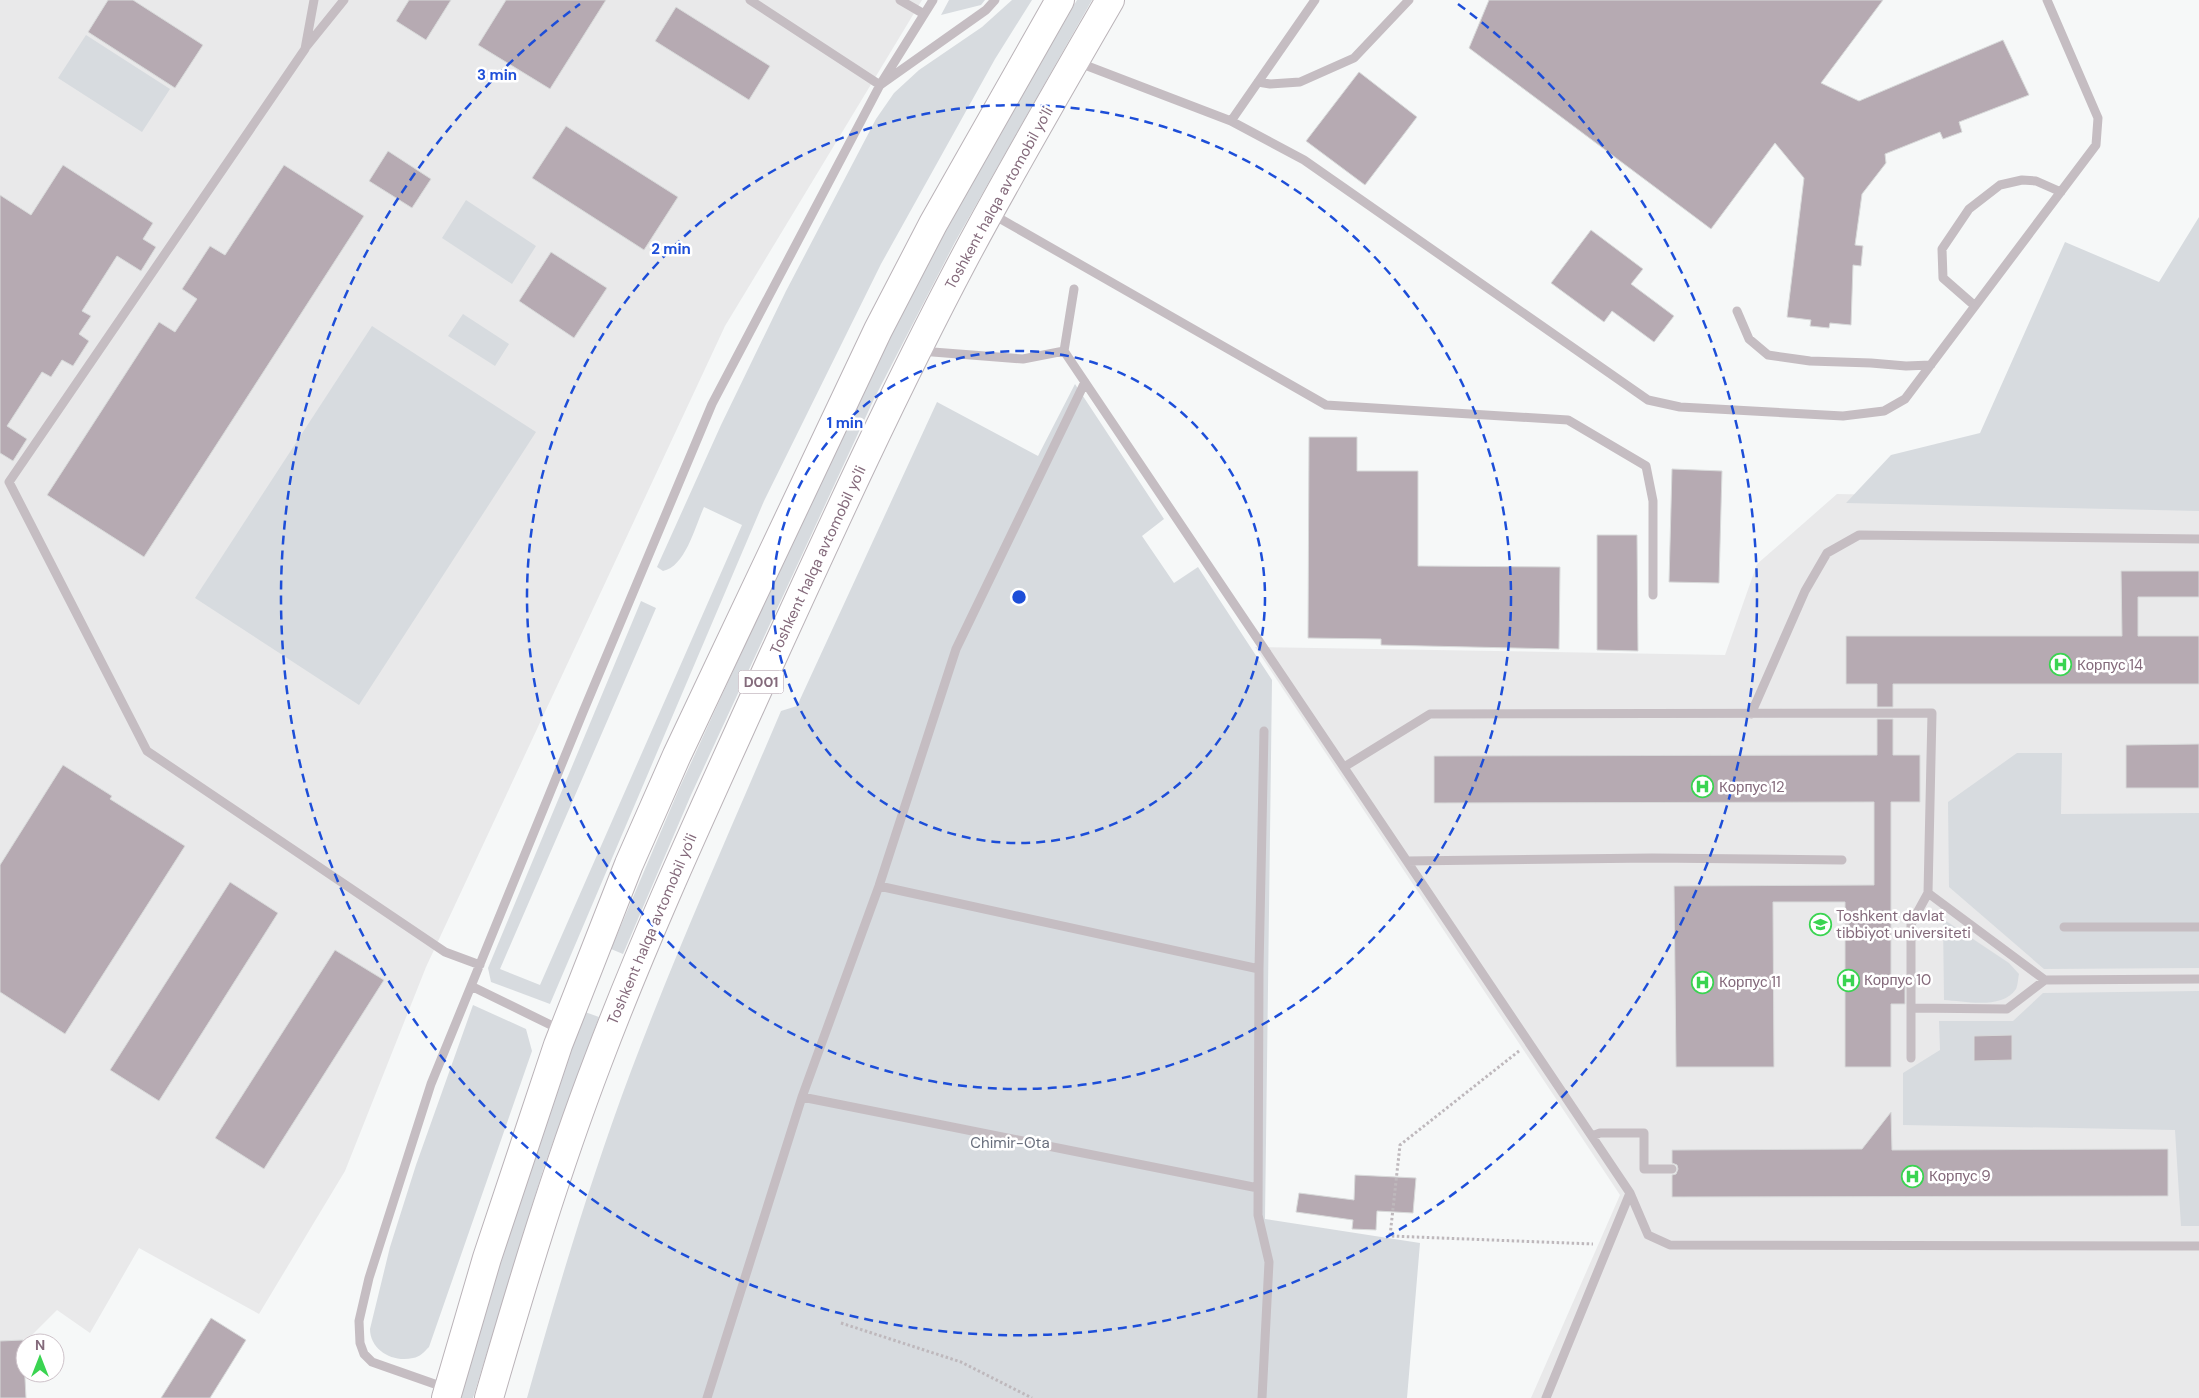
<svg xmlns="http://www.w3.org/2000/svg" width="2199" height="1398" font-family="'DM Sans',sans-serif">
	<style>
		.built { fill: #e9e9ea }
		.green { fill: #d7dbdf }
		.building { fill: #b6aab2; stroke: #d8dada }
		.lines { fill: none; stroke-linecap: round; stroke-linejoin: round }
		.highway-casing { stroke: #bab3b8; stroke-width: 30 }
		.path { stroke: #beb8bc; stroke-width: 3; stroke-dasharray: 2.5 2.5; stroke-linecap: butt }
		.lane { stroke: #c5bdc2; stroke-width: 9 }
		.highway { stroke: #fff; stroke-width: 28 }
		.ring { fill: none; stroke: #1d4ed8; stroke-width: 2.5; stroke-dasharray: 9 6 }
		.labels { text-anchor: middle; stroke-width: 5; stroke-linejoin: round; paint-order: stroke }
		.shield { fill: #fff; stroke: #a997a3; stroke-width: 1 }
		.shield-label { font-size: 14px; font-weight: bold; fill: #846a7b }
		.street-label { font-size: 15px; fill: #846a7b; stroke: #fff }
		.poi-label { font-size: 15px; fill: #846a7b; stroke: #fff; text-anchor: start }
		.park-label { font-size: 15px; fill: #686e7c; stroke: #fff }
		.centre { fill: #1d4ed8; stroke: #fff; stroke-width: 2.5 }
		.ring-label { font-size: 15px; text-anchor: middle; font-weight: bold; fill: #1d4ed8; stroke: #fff; stroke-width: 5; stroke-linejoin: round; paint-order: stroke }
	</style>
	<rect width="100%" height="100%" fill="#f6f8f8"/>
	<path class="built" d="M0,0H922L725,326L426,967L345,1171L259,1314L139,1248L90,1333L57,1310L0,1367Z
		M1837,494L2199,501V1398H1531L1620,1195L1255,647L1725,655L1757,564Z"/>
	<path class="green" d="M949,0H985L981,5L941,15Z
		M1012,0H1032L995,59L881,264L764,501L550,1004L491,982L488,968L641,601L656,608L500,969L540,985L742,525L704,507C695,527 685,567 663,571L657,567L721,425L786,291L876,119L894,93L919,70L982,27Z
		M1077,0H1092L955,242L874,399L691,795L623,954L611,949L679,789L824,472L900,314L985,160Z
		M86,35L170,89L142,132L58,78Z
		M466,200L536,246L512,284L442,238Z
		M2199,217V511L1846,503L1891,455L1980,433L2065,242L2159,282Z
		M463,314L509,344L495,366L448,336Z
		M372,326L536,432L359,705L195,598Z
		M1075,384L1164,519L1142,536L1174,583L1198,567L1272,680L1265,1219L1420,1243L1407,1398H527C558,1288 591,1178 631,1071C677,949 730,831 781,711L797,706L937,402L1038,456Z
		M2017,753H2062L2061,814L2199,813V968L2044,969L1949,887L1948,802Z
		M1943,919L2009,963L2019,974C2018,978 2018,985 2016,989C2002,1010 1965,1001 1944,1000Z
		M2199,991V1226H2181L2175,1130L1903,1125V1073L1940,1050L1939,1021H2013L2043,993Z
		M473,1005L526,1029L532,1051L429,1347C424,1352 420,1357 413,1358C393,1363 370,1350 370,1329L390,1247L416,1165Z
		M585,1012L599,1017L544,1167L473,1398H458C496,1268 538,1139 585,1012Z"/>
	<path class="building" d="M108,0H133L203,45L175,88L88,32Z
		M409,0H451L426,40L396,21Z
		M506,0H606L550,89L478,45Z
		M1489,0H1883L1821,83L1859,101L2003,40L2029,95L1959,122L1962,132L1943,139L1940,132L1885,154L1886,163L1862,194L1855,245L1863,246L1861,266L1853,265L1851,325L1830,323L1829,328L1810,326L1811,320L1787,317L1804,178L1775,143L1711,229L1469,48Z
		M676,7L770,66L749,100L655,41Z
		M1359,72L1417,117L1365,185L1306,141Z
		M566,126L678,197L644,250L532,178Z
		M388,151L431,179L412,208L369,181Z
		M63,165L153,223L143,239L156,247L141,271L117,256L82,311L91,316L79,334L89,341L73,366L62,360L51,377L42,372L7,426L27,439L13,461L0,453V195L31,215Z
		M284,165L364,216L144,557L47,495L159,322L175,332L197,299L182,289L210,246L225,255Z
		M1591,230L1643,269L1631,284L1674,316L1654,342L1612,311L1604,322L1551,283Z
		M551,252L607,288L574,338L519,301Z
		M1309,437H1357V471H1418V566L1560,567L1559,649L1381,645V639L1308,638Z
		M1672,469L1722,471L1719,583L1669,582Z
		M1597,535H1637L1638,651L1597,650Z
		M2121,571H2199V597H2138V636H2199V684H1893V707H1877V684H1846V636H2122Z
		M1877,719H1893V755H1920V802H1891V982H1905V1004H1891V1067H1845V902H1773L1774,1067H1676L1674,886L1874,885V802L1434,803V756L1877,755Z
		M2199,744V788H2126V745Z
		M63,765L112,796L110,799L185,846L65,1034L0,992V865Z
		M230,882L278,913L159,1101L110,1070Z
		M335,950L384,980L264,1169L215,1138Z
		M2012,1035V1060L1974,1061V1036Z
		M1891,1112L1892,1150L2168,1149V1196L1672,1197V1175L1676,1174L1678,1169L1677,1165L1672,1163V1150L1862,1149Z
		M1355,1175L1416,1178L1413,1213L1377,1211L1376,1230L1352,1229L1353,1220L1296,1212L1299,1193L1354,1200Z
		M211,1318L246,1340L210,1398H161Z
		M23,1340L26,1398H0V1341Z"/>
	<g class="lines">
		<defs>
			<path id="highway" d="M446,1398L487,1258L558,1045L629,864L677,755L878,330L933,224L1060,0
				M489,1398C522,1284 556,1171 598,1061C649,926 710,796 769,665C832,527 895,389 966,255C1012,169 1061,85 1110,0"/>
		</defs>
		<use href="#highway" class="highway-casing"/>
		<path class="path" d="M1519,1051L1400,1145L1390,1236L1593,1244
			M841,1323L961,1362L1032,1398"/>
		<path class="lane" d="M314,0L305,49L9,482L147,751L445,952L480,965
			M750,0L880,85L933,0
			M900,0L924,14
			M306,47L344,0
			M1077,62L1231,121L1304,160L1648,400L1680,407L1843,416L1884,411L1905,399L2096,145L2098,118L2047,0
			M1258,82L1270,84L1300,82L1354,58L1409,0
			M1231,121L1315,0
			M992,214L1326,405L1568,420L1646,466L1653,501V595
			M1074,289L1064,351L1630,1193L1648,1235L1670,1245L2199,1246
			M1975,306L1943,278L1942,249L1969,209L2000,185L2022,180L2036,181L2061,192
			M1737,311L1749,339L1768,355L1810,361L1871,363L1906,366L1931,365
			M920,351L1023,359L1064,351
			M1751,714L1805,591L1827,553L1859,535L2199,539
			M1344,767L1430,714L1932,713L1928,893L1911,924V1058
			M1407,861L1652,858L1842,860
			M879,886L1259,969
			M1928,893L2045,980
			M2064,927H2199
			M471,986L561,1030
			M1911,1008L2007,1009L2045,980L2199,979
			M802,1097L1258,1188
			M1592,1136L1600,1133H1644V1169H1672
			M446,1388L372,1362L364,1354L360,1343L359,1321L369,1278L431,1084L583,712L712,404L880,85L986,10L995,0
			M707,1398L802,1097L879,886L956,649L1085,382
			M1262,1398L1269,1262L1258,1215L1259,969L1264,731
			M1546,1398L1630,1193"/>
		<use href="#highway" class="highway"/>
	</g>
	<g class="ring">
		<circle cx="1019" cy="597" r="246"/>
		<circle cx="1019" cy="597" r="492"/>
		<path d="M1458 4A738 738 0 1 1 580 4"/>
	</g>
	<defs>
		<symbol id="hospital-ring" viewBox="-11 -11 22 22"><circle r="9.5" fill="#fff" stroke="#3ad451" stroke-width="1.5"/><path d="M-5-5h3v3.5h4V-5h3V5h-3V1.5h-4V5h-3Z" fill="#3ad451"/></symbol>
		<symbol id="university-ring" viewBox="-11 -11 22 22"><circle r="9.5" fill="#fff" stroke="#3ad451" stroke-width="1.5"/><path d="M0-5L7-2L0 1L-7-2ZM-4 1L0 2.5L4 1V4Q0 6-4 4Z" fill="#3ad451"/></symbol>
	</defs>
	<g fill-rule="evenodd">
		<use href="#hospital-ring" x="2048" y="652" width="25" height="25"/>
		<use href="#hospital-ring" x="1690" y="774" width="25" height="25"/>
		<use href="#university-ring" x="1808" y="912" width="25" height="25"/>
		<use href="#hospital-ring" x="1836" y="968" width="25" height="25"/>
		<use href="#hospital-ring" x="1690" y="970" width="25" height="25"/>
		<use href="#hospital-ring" x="1900" y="1164" width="25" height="25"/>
	</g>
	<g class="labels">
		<rect class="shield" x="738.5" y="670.5" width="45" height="23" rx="4"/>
		<g class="shield-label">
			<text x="761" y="687">D001</text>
		</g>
		<g class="street-label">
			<text transform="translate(999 198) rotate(-61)" y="5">Toshkent halqa avtomobil yo'li</text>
			<text transform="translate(818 560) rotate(-65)" y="5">Toshkent halqa avtomobil yo'li</text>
			<text transform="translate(652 929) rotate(-67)" y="5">Toshkent halqa avtomobil yo'li</text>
		</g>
		<g class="poi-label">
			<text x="2077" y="670">Корпус 14</text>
			<text x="1719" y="792">Корпус 12</text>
			<text x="1836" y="921">Toshkent davlat<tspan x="1836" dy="17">tibbiyot universiteti</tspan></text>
			<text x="1864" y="985">Корпус 10</text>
			<text x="1719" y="987">Корпус 11</text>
			<text x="1929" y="1181">Корпус 9</text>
		</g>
		<g class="park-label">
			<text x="1010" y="1148">Chimir-Ota</text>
		</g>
	</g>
	<circle cx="1019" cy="597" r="8" class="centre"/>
	<g class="ring-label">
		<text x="497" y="80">3 min</text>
		<text x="671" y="254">2 min</text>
		<text x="845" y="428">1 min</text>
	</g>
	<g transform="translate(40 1358)"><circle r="24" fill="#ffffff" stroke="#cec3ca"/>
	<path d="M0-4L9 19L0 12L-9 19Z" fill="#3ad451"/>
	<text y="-8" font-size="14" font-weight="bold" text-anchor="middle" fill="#846a7b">N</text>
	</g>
</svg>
